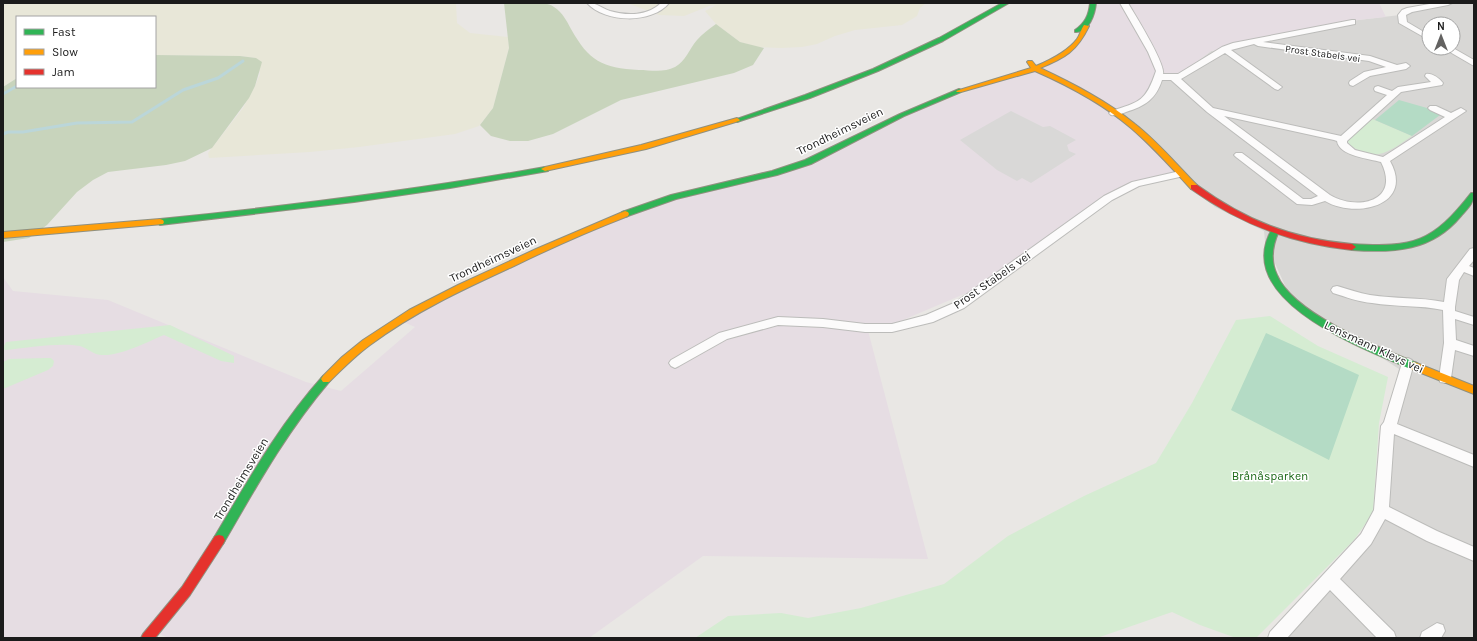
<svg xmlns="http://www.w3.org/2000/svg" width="1477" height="641" font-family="Karla,sans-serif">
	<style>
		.residential { fill: #d8d7d5; fill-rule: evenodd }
		.industrial { fill: #e6dde3 }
		.farmland { fill: #e8e7d8 }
		.forest { fill: #c8d4bc }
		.park { fill: #d5ecd2 }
		.pitch { fill: #b4dbc5 }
		.parking { fill: #d9d8d7 }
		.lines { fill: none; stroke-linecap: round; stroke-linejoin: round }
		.stream { stroke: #bbd6d9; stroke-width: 3 }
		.street-casing { stroke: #bcbcba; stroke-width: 2 }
		.fast-casing { stroke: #90907f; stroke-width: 2 }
		.slow-casing { stroke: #90907f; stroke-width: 2 }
		.jam-casing { stroke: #90907f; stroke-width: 2 }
		.street { fill: #fcfbfb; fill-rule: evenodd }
		.fast { fill: #30b455; fill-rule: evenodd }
		.slow { fill: #ff9f0a; fill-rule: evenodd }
		.jam { fill: #e5322d; fill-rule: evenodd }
		.labels { text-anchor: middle; stroke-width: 3; stroke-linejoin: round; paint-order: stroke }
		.far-street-label { font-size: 10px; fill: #1b1b1b; stroke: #fff }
		.street-label { font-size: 12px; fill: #1b1b1b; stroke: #fff }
		.park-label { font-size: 12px; fill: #1c6a18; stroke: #fff }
	</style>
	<rect width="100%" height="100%" fill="#e9e7e4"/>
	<path class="residential" d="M1447,3H1474V638H1274L1349,559L1376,514L1394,391L1399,369L1291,299L1265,241L1264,231L1215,207L1118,116L1153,83L1178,76L1211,51L1358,20L1400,15ZM1429,24H1453V48H1429Z"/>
	<path class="industrial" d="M1090,3H1379L1386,17L1358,20L1211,51L1178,76L1153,83L1149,94L1118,117L1177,170L1108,201L990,283L896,323H866L928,559L703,556L589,638H169L154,632L147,638H3V277L13,291L108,300L306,382L341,391L415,327L396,319L632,210L798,167L905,115L1032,68L1069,49L1089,24Z"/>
	<path class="farmland" d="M3,3H456L457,23L470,33L508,37L509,48L493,108L479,126L455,134L359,147L310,152L209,158L208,153L243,108L255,86L260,74L256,58L240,56L155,55V17H17V78L3,87Z
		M627,3H926L920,8L917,16L902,25L855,30L835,36L817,44L802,47L781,48L758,47L740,42L716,24L705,11L716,5L709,6L684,16L659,15Z"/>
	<path class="forest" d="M504,3C517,3 544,0 554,7C563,13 566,20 571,29C589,61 602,68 639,70C650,70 664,73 675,67C686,61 689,49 697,40C702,34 709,29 716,24L740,42L764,48L753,65L734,73L621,100L553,134L528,141H510L491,136L480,125L493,108L509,48Z
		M155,55L240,56L256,58L262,62L255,86L249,98L212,148L185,161L166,165L108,172L93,180L77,192L47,225L29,238L3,242V87L17,78V87H155Z"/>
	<path class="park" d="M1370,118L1412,136C1394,148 1377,163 1356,149C1352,146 1348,145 1348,140Z
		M1270,316L1318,346L1388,377L1379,423L1373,513L1354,540L1256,638H1236L1200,625L1172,612L1097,638H695L728,616L781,613L808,618L861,608L944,584L1008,536L1084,496L1156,463L1192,403L1236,320Z
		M170,325L234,356V363L221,361L164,335C147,342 121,356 102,355C94,355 87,348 80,346C60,342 26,348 5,350L3,348L6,342Z
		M45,358H51L54,361L53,366L48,370L3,389V362L9,359Z"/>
	<path class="pitch" d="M1399,100L1427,108L1440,115L1412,136L1375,120Z
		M1266,333L1359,375L1329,460L1231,410Z"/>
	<path class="parking" d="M1011,111L1043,127L1050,126L1076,140L1067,145L1069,151L1076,154L1031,183L1022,178L1017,181L997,170L960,140Z"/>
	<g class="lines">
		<path class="stream" d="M3,94L17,86
			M3,134L8,132H23L77,123L132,122L183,90L218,78L243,61"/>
		<defs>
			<path id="street" d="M587,3C598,3 601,8 610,11C627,16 648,16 661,3H669C652,24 605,23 587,3Z
				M1120,3H1128C1135,15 1166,64 1163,74H1178L1222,47L1233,43L1352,20H1355V24L1263,42L1370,56L1397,65L1406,63L1410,66L1406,69L1370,76L1353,86L1350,85L1349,83L1350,81L1364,72L1386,67L1369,61L1258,46L1254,44L1231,50L1282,87L1278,90L1275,89L1225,53L1181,79L1213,108L1341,136L1387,95L1375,91L1374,89L1375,87L1378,86L1392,91L1398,87L1431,82L1425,76L1426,74C1432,73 1439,78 1443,83L1442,85L1401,92L1347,141V143L1355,150L1383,157L1445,117L1430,110L1428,108L1430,106H1436L1451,113L1461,108L1466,111L1390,161C1415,206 1355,219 1325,201L1312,205L1297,204L1236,157L1234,155L1236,153H1242L1303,199H1311L1318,196L1207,112L1171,80H1162C1156,99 1145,106 1126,112C1121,114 1116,116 1111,115L1109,113L1111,111C1140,102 1146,101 1156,71L1148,52ZM1224,116L1334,140L1337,141C1339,156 1370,159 1381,162C1401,202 1357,211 1330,195Z
				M1435,3H1452L1448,5L1412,12L1406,15L1407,22L1429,35V40L1399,23L1398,15L1402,10L1407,8Z
				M1443,48H1453L1474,60V66Z
				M1180,171L1185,174L1184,176L1139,186L1112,200L964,308L933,322L892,332H865L823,327L778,325L727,339L679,366L675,368L671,366L669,363L671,360L719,333L778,317L823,319L865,324H892L926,315L956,302L1104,196L1132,182Z
				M1474,248V260L1469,266L1474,268V276L1464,272L1459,280L1455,307V311L1474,317V325L1455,319L1456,340L1474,346V356L1455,350L1451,378L1450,382L1445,383L1440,382L1439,378L1444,343L1443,310C1420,305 1396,307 1372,303C1359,302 1346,297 1333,293L1331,290L1333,287L1337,286C1348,289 1359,293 1370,295C1395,299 1419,297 1444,302L1447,279L1470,249Z
				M1408,358L1412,360L1414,363L1397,424L1474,455V467L1394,434L1389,507L1437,531L1474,547V561L1427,541L1385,519L1371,544L1340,579L1394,632L1396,638H1377L1330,590L1287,638H1268L1270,632L1361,534L1374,510L1381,426L1384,422L1402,363L1404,360Z
				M1437,623L1443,625L1445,631L1441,638H1420L1422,632Z"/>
			<path id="fast" d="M1002,3H1009L943,41L878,71L810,98L737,122L734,120L805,95L873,69L939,38Z
				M1090,3H1096C1095,14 1089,33 1075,32V30C1085,23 1089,15 1090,3Z
				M959,89L961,90V92L904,116L811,164L777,175L676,199L625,217L621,214L622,212L671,195L772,171L805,160L900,114Z
				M545,167L549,169L548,171L450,188L354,202L160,225L156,222L160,219C289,206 417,190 545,167Z
				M1471,193H1474C1474,203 1468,208 1461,216C1432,251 1395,253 1352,250L1348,247L1352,244C1414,248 1433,242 1471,193Z
				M1275,228L1279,231C1272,246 1270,260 1277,275C1293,314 1380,348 1417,363L1419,366L1417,369H1411C1364,349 1231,300 1272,229Z
				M326,375L329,376L331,379L329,382C287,431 256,487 223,544L219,545L215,544L213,540L215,536C248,481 279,425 323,376Z"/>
			<path id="slow" d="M1084,25L1089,26C1077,51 1065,58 1040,68C1074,84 1107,101 1135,124C1158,142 1177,165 1197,185V189H1191C1172,168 1153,147 1131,128C1103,104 1069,86 1035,71L961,92H957L956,91L1031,68L1027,62L1028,61H1032L1036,66C1050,60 1067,52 1077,39C1080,35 1081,29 1084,25Z
				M737,118L740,120L739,121L646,149L545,171L541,169L545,167L641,145Z
				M625,211L628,212L629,214L628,216C589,231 551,248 514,266C464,289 414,312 370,345C355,356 342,369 329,382H323L321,379L323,376L342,357L363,340L409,310L458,285L536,249Z
				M160,219L163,220L164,222L163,224L3,238V232Z
				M1414,362L1474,386V394L1411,369L1409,366L1411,363Z"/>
			<path id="jam" d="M1191,185H1197C1245,220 1292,239 1352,244L1356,247L1352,250C1292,244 1240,224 1191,189Z
				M219,535L223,536L225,540L223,544L190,595L155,638H141L143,634L182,587L215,536Z"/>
		</defs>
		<use href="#street" class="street-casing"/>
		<use href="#fast" class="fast-casing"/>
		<use href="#slow" class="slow-casing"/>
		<use href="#jam" class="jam-casing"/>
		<use href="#street" class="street"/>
		<use href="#fast" class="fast"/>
		<use href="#slow" class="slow"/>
		<use href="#jam" class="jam"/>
	</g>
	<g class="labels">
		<g class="far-street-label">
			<text transform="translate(1323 53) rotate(8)" y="4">Prost Stabels vei</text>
		</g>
		<g class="street-label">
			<text transform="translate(840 131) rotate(-26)" y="4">Trondheimsveien</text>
			<text transform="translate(493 259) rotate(-25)" y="4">Trondheimsveien</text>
			<text transform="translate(992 280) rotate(-35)" y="4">Prost Stabels vei</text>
			<text transform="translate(1374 347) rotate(25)" y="4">Lensmann Klevs vei</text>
			<text transform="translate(241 479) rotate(-59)" y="4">Trondheimsveien</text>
		</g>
		<g class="park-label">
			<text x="1270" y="480">Brånåsparken</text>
		</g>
	</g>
	<rect width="1477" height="641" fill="none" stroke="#1b1b1b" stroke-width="8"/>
	<rect x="16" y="16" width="140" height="72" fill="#ffffff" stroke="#a4a4a4"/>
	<rect x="24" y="29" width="20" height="6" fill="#30b455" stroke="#a4a4a4"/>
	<text x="52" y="36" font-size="12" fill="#1b1b1b">Fast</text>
	<rect x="24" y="49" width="20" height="6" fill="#ff9f0a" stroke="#a4a4a4"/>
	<text x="52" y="56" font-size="12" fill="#1b1b1b">Slow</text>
	<rect x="24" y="69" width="20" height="6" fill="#e5322d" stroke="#a4a4a4"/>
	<text x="52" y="76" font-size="12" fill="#1b1b1b">Jam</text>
	<g transform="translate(1441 36)"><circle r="19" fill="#ffffff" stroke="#a4a4a4"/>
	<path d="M0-3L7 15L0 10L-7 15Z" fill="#636261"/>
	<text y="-6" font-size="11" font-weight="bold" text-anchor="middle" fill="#1b1b1b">N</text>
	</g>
</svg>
